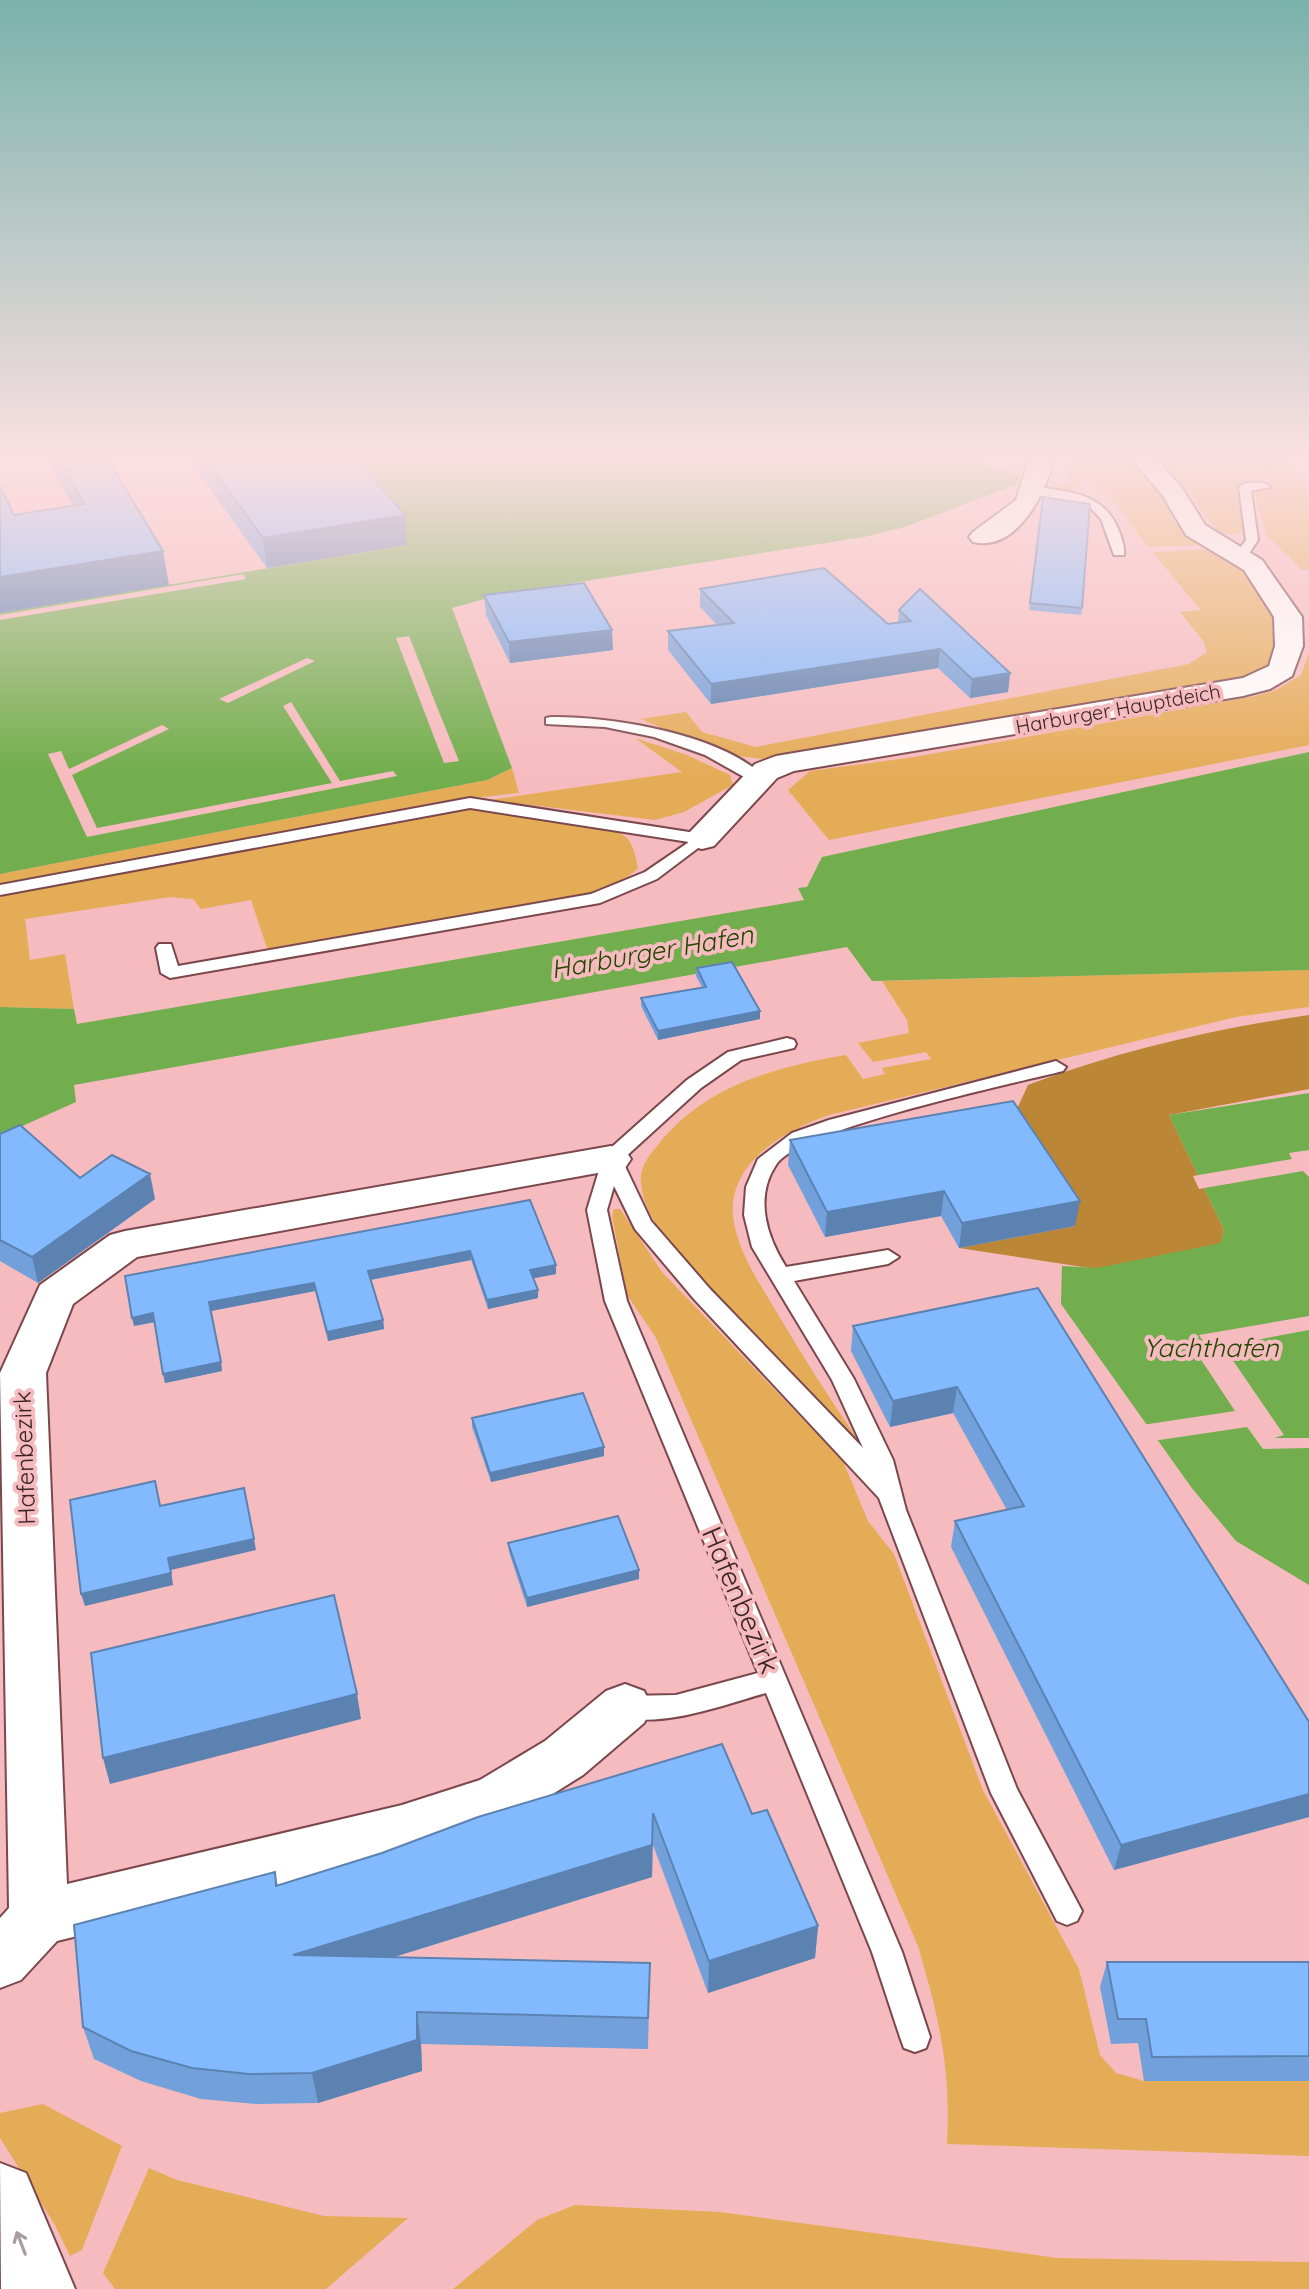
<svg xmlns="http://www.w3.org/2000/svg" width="1309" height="2289" font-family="Quicksand,sans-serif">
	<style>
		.green { fill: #e5ac58 }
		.forest { fill: #bb8736 }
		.water { fill: #72ae4d }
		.pier { fill: #f6bbbe }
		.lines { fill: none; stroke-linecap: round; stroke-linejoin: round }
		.lane-casing { stroke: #7a484c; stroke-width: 4 }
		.street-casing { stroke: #7a484c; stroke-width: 4 }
		.secondary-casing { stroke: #7a484c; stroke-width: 4 }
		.lane { fill: #fff; fill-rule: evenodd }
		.street { fill: #fff; fill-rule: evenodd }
		.secondary { fill: #fff; fill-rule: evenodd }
		.wall { fill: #71a0db }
		.shaded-wall { fill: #5c82b2 }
		.building { fill: #83baff; stroke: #5c82b2; stroke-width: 2 }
		.oneway { stroke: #a79d9e }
		.labels { text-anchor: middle; stroke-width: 8; stroke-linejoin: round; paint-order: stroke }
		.far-street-label { font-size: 20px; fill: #3b2527; stroke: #f6bbbe }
		.street-label { font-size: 24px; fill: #3b2527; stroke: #f6bbbe }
		.water-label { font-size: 26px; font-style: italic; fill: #214700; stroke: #f6bbbe }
		.near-street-label { font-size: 28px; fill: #3b2527; stroke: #f6bbbe }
	</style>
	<rect width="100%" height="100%" fill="#f6bbbe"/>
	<path class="green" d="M1071,453H1128L1205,545L1148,547L1107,492L1097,491V484L1079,482L1077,491L1053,488L1051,484L1067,485Z
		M1155,453H1284L1309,493V569L1302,570L1266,534L1254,491H1270L1267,484H1239L1245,530C1215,547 1204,509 1189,492C1178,479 1166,467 1155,453Z
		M1212,549L1237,560L1278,619L1270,665L1245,679L765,759L720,754L641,719L686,712L702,732L756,747L1189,664L1207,652L1204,642L1180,612L1201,610L1152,552Z
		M1309,652V745L829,840L788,790L810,771L914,757L1255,696L1276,690L1301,675Z
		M635,738L687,755L730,775L733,785L684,812L655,820L489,800L682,772Z
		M512,768L519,793L438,802L0,887V874L487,780Z
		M478,810C505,812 610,821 627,838C634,846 636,858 638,868L617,886L589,894L268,951L251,900L201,909L193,899L170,897L25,919L30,960L65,954L74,1009L0,1007V898L5,895L441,811Z
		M1309,970V1007L1236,1017L829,1115C778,1133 716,1170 737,1235C745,1263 762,1287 776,1311C802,1355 829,1398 858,1440L681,1257C663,1236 643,1211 641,1183C639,1168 649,1155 658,1145C704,1086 775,1067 846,1055L863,1079L885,1074L882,1068L931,1059L926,1052L873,1062L858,1043L909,1033L907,1020L882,981Z
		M614,1209H620L662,1272L843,1461L868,1521L894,1554L983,1790L1079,1969L1100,2055L1116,2073L1144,2081H1309V2156L947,2144C951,2069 939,2017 918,1946L655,1336L627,1295L612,1216Z
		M43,2104L122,2146L82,2250L70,2256L55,2225L0,2138V2113Z
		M149,2168L177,2180L324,2216L408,2218L326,2289H115L103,2273Z
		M575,2205L720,2212L1058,2258L1309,2262V2289H453L537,2220Z"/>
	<path class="forest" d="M1309,1015V1089L1169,1115L1224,1230L1221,1244L1096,1269L959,1248L1075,1226L1009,1126L1028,1085C1118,1051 1213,1029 1309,1015Z"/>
	<path class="water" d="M329,453H948L1020,475L1017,484L905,527L864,537L503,594L452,608L512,768L487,780L0,874V613L407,545Z
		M1309,752V970L872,981L847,947L74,1085L76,1102L0,1136V1007L74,1009L77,1024L804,900L798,888L807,887L822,857Z
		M1309,1093V1585L1236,1541L1191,1487L1061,1304L1062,1266L1097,1268L1221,1243L1224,1230L1169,1115Z"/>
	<path class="pier" d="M243,574L246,579L0,620V615Z
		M409,636L437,707L459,761L444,763L396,638Z
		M307,658L315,661L228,703L219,699Z
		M291,702L340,781L393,771L397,776L87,837L48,754L61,751L69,769L162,725L169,729L72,775L97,828L332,783L283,706Z
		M1309,1150V1177L1303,1171L1199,1189L1193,1176L1292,1159L1289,1153Z
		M1309,1316V1330L1223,1346L1284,1435L1274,1438H1309V1448L1263,1449L1247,1427L1153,1441L1142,1425L1235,1411L1196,1352L1222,1346L1208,1348L1199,1335Z"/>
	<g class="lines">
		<defs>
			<path id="lane" d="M1245,483H1264L1270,487L1251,491L1258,540L1246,558L1241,559L1235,555L1246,540L1239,487Z
				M1035,487C1071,492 1104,493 1119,531C1122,539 1125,547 1124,555H1114L1101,519L1088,505L1031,494V488Z
				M551,717C610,716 724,734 766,779L763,782H753L705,755L654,737L605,727L546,724V718Z
				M470,798L702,834L710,839L657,879L600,903L170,978L161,973L156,948L159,944H171L178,966L591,894L645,872L689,842L470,808L0,895V885Z
				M787,1038L794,1040L796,1044L794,1048L741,1060L701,1088L622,1160L651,1221L710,1289L863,1448L832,1380L752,1247L744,1215L746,1187L758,1159L792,1133L829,1120L1056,1061L1066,1067L1063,1071C1012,1084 798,1129 776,1165C754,1198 767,1237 786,1267L888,1250L899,1257L888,1264L794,1281L854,1379L893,1460L906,1510L1017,1789L1082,1911L1077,1921L1067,1925L1057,1921L991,1793L879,1498L694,1299L635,1229L614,1186L607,1210L627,1301L902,1952L930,2037L926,2048L915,2052L904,2048L900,2037L872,1952L766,1693C723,1705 659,1730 616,1715L612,1707L616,1699L625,1696L676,1695L758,1673L605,1301L587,1210L604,1154L687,1080L728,1052Z"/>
			<path id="street" d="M1031,453H1055C1049,488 1018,553 973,542L969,537L973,532L1016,500Z
				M1127,453H1151L1182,488L1205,525L1262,560L1302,617L1303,646L1292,676L1270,689L1243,696L794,771L777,778L714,846L702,849L690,846L686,839L690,832L755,764L776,756L1243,678L1269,666L1275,646L1274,617L1244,570L1186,535L1163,496Z
				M611,1146L625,1150L631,1159L625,1168L137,1257L73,1304L46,1373L67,1884L402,1805L480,1780L545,1741L606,1691L625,1684L644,1691L652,1707L644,1723L583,1775L516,1817L402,1855L57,1941L21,1980L0,1988V1918L9,1908L0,1373L40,1285L110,1235L125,1231Z"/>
			<path id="secondary" d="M0,2163L26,2173L75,2289H1Z"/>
		</defs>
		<use href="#lane" class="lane-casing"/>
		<use href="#street" class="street-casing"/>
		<use href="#secondary" class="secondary-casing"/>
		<use href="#lane" class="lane"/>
		<use href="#street" class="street"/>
		<use href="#secondary" class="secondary"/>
	</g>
	<path class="wall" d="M44,453H104L169,585L0,613V486L14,515L73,506Z
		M184,453H351L407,545L267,568Z
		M1043,497L1082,608L1081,615L1029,610Z
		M700,589L888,624L898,623L899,610L1010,673L1008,692L970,698L938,668L711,704L668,650V631L717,625L700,607Z
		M484,595L613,650L510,663L486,615Z
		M697,968L760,1011V1019L658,1040L641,1006V998L702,987L696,976Z
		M0,1134L80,1178L155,1199L38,1283L0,1261Z
		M790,1140L1075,1226L959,1248L941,1216L825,1237L788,1165Z
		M530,1200L556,1265V1274L533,1278L538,1290V1298L488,1309L471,1260L371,1280L383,1320L384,1329L328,1341L315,1291L211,1311L222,1371L165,1383L155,1322L134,1326Z
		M1038,1288L1309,1722V1817L1114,1870L951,1547L955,1521L1007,1510L953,1413L890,1427L851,1351L853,1326Z
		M472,1418L604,1447V1456L491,1482L472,1427Z
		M508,1543L639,1570V1579L527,1607L509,1552Z
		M752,1814L818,1926L815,1958L708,1993L653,1845L652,1877L394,1957L650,1963L648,2049L421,2044L422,2071L318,2103L257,2104L201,2099L141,2081L94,2059L83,2027L275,1872L278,1886L382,1853L478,1817Z
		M1107,1962H1309V2081H1144L1138,2043L1111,2044L1100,1987Z"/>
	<path class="shaded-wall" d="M405,515L407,545L267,568L263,538Z
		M163,551L169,585L0,613V577Z
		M612,630L613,650L510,663L509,642Z
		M940,649L938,668L711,704V684Z
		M1010,673L1008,692L970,698L972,679Z
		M760,1011V1019L658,1040V1031Z
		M150,1174L155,1199L38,1283L32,1257Z
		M944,1191L941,1216L825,1237L827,1212Z
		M1080,1201L1075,1226L959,1248L962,1223Z
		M470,1251L471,1260L369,1280L368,1271Z
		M556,1265V1274L530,1279V1270Z
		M314,1283L315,1291L211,1311L209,1302Z
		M538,1290V1298L488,1309L487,1300Z
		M153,1313L155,1322L134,1326L132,1318Z
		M383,1320L384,1329L328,1341L327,1332Z
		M221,1362L222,1371L165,1383L163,1374Z
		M957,1387L953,1413L890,1427L893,1401Z
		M604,1447V1456L491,1482L490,1473Z
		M254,1539L256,1550L171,1570L173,1585L85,1606L81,1594L168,1558Z
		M639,1570V1579L527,1607V1598Z
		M357,1694L361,1719L110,1784L103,1758Z
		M1309,1794V1817L1114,1870L1121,1845Z
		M653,1813L652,1877L300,1986L293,1955Z
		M818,1926L815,1958L708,1993L709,1961Z
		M417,2012L421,2044L422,2071L318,2103L312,2073Z"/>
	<path class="building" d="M56,453H104L163,551L0,577V486L14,515L84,504Z
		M201,453H351L405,515L263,538Z
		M1043,497L1090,504L1082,608L1030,603Z
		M824,568L888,624L911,621L899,610L920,589L1010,673L972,679L940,649L711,684L668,631L734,623L700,589Z
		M584,583L612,630L509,642L484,595Z
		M732,962L760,1011L658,1031L641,998L706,987L697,968Z
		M1013,1101L1080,1201L962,1223L944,1191L827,1212L790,1140Z
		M20,1125L80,1178L112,1155L150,1174L32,1257L0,1240V1134Z
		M530,1200L556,1265L530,1270L538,1290L487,1300L470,1251L368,1271L383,1320L327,1332L314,1283L209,1302L221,1362L163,1374L153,1313L132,1318L125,1276Z
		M1038,1288L1309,1722V1794L1121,1845L955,1521L1024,1506L957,1387L893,1401L853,1326Z
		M583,1393L604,1447L490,1473L472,1418Z
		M155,1481L160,1506L244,1488L254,1539L168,1558L171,1573L81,1594L70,1500Z
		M618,1516L639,1570L527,1598L508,1543Z
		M334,1595L357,1694L103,1758L91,1653Z
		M722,1744L752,1814L767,1810L818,1926L709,1961L653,1813L652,1845L293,1955L650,1963L648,2018L417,2012V2040L312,2073L249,2074L192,2068L131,2051L83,2027L74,1925L275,1872L276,1886L382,1853L478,1817Z
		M1107,1962H1309V2056L1152,2057L1146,2019H1118Z"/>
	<defs><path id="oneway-shaft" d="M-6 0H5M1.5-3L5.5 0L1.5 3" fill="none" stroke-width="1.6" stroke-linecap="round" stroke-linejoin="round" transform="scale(2)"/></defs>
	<use class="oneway" href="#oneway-shaft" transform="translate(21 2243) rotate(-111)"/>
	<linearGradient id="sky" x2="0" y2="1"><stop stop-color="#79b2aa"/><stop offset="0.59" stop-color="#fbe0e2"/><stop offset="1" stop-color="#fbe0e2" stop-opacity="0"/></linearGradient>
	<rect width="1309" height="774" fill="url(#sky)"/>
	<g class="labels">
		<g class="far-street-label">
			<text transform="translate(1118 709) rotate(-10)" y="7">Harburger Hauptdeich</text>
		</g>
		<g class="street-label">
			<text transform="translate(25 1458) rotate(-92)" y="8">Hafenbezirk</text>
		</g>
		<g class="water-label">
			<text transform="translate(652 952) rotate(-10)" y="9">Harburger Hafen</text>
			<text x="1211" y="1357">Yachthafen</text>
		</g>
		<g class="near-street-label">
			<text transform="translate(741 1600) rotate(67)" y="10">Hafenbezirk</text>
		</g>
	</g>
</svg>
